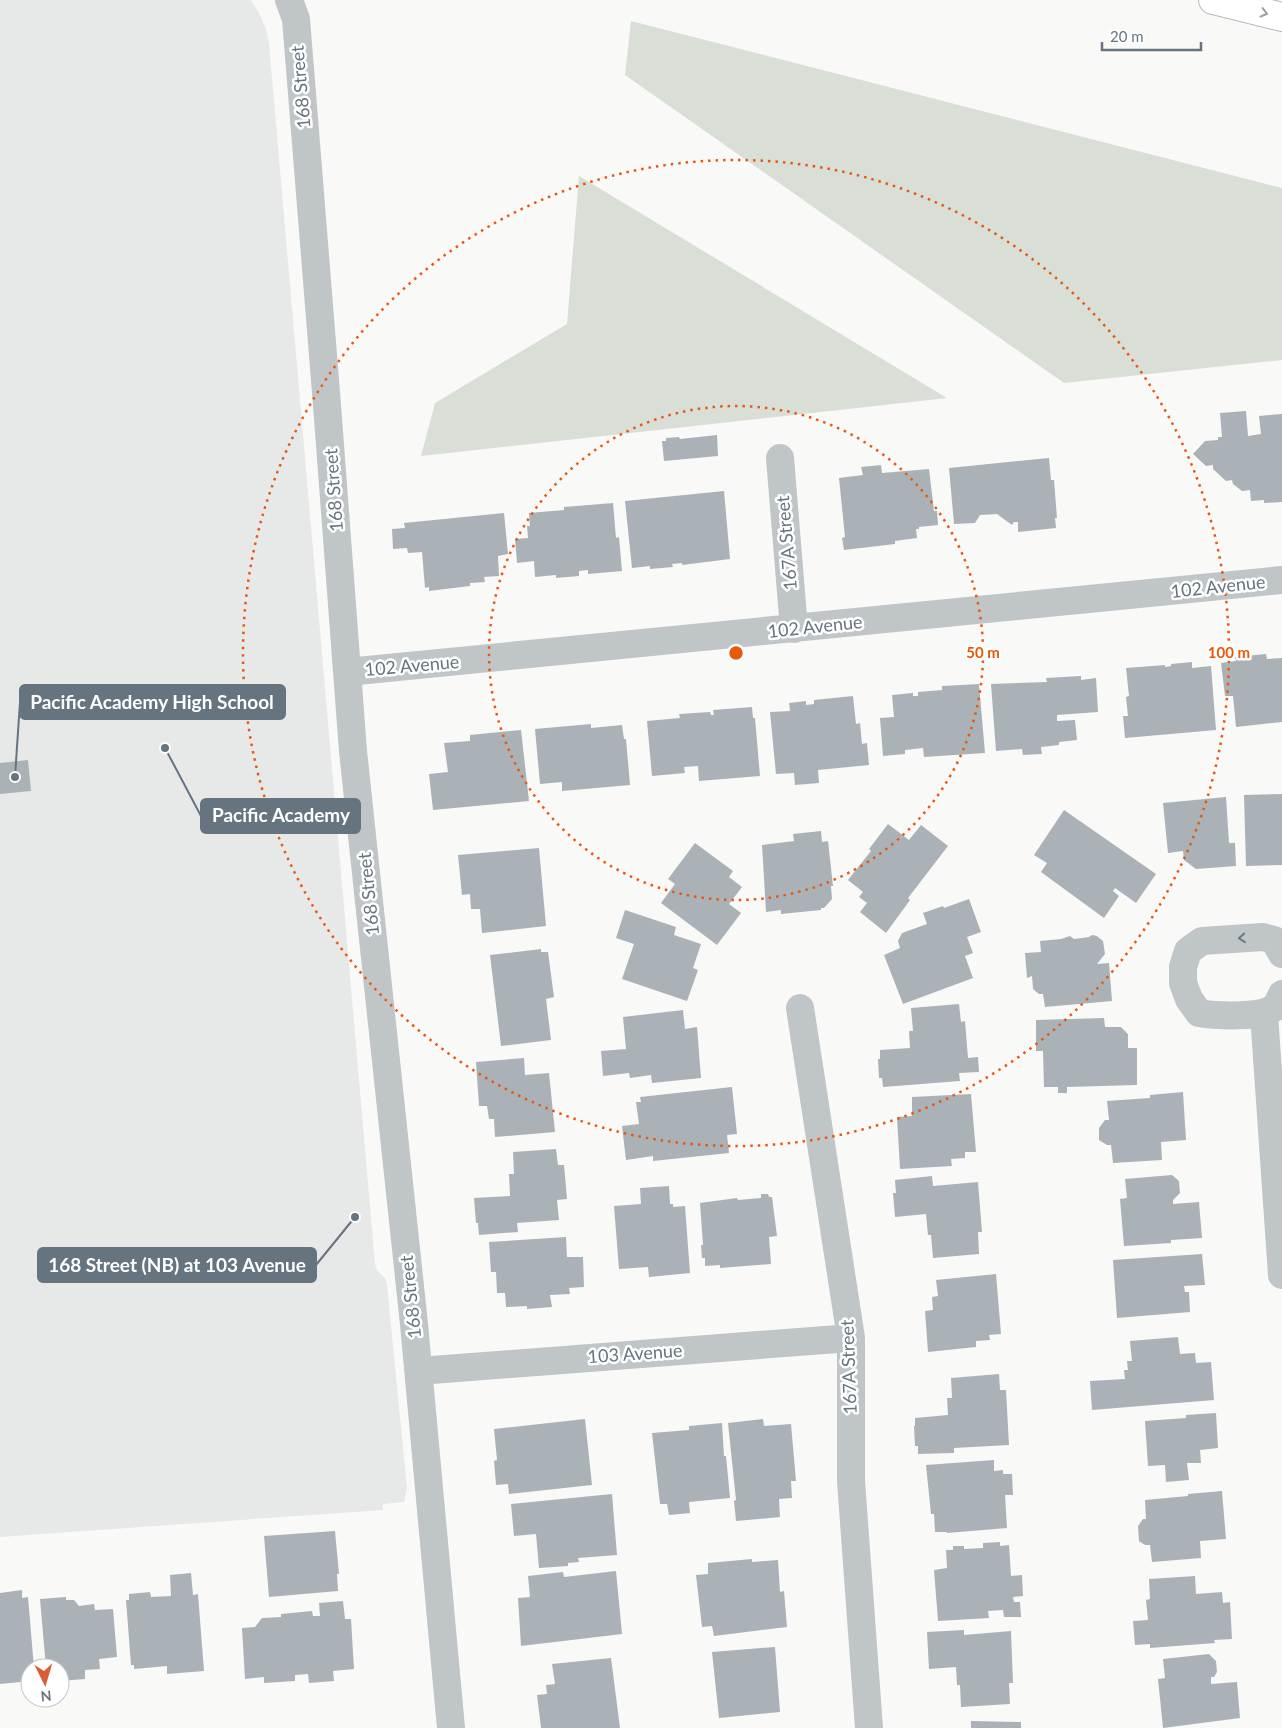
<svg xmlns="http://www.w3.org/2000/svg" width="1282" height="1728" font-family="Lato,sans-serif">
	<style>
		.built { fill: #e7e8e8 }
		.green { fill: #d9ded6 }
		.building { fill: #aab2b7 }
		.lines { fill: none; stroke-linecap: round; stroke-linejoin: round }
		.highway-casing { stroke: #b4b8bb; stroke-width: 30 }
		.minor { stroke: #c0c5c8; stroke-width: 28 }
		.highway { stroke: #fff; stroke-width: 28 }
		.oneway { stroke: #949ea6 }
		.oneway2 { stroke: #6a7884 }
		.ring { fill: none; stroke: #e8590c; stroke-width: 2.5; stroke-dasharray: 2.5 5 }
		.labels { text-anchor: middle; stroke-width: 5; stroke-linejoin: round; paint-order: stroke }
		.street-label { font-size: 18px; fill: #667480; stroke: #fff }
		.centre { fill: #e8590c; stroke: #fff; stroke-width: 2.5 }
		.ring-label { font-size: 15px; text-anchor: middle; font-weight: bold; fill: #e8590c; stroke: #fff; stroke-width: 5; stroke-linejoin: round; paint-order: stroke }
		.leader { fill: none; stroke: #667480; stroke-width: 2 }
		.callout-dot { fill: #667480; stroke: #fff; stroke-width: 2 }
		.callout { fill: #667480; stroke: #667480; stroke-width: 2 }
		.callout-label { font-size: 19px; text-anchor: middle; font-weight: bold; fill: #fff }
	</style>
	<rect width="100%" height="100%" fill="#f9f9f7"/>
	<path class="built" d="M0,0H251L260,15L266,29L269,43L375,1264L377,1270L385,1278L387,1285L407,1488L404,1502L383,1504V1510L0,1537Z"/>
	<path class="green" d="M631,21L1282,188V360L1064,383L625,75Z
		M579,176L947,398L421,456L435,403L567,324Z"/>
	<path class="building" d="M1246,411L1248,436L1261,434L1259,416L1282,414V502L1264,503V500L1251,501L1250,490L1242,491L1233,484L1232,480L1226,481L1213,469V465L1206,466L1193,454L1205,441L1218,440V437H1222L1220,413Z
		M717,435L718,456L664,461L662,441H666V438L679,437L680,439Z
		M1049,458L1051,480H1054L1057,518H1055L1056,528L1018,532V522H1014L1012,525L997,514L980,515L975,523L954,524L949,468Z
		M881,465L882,473L929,469L934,511H937L938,525L919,527V529H916L917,538L895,541V544L844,550L842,538L845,537L839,478L863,475L861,467Z
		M724,491L730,559L682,565V563L672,564L673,567L650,569V566L632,568L625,501Z
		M613,503L616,538L619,537L622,571L588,574V570L579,571V576L556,578V575L535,577L534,561L517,563L515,539L528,538L527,526H530L529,513L564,510V507Z
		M504,513L508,554L498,556L499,576L484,577L485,582L470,583V586L429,591V587L425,588L422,552L408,553L407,548L393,549L392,529L405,528L404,523Z
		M1266,654L1267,659L1282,658V722L1236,727L1233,696H1225L1221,663L1236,661L1235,657Z
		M1192,662V668L1211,666L1216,730L1125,738L1123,716H1128L1126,697L1129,696L1126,668L1165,665V667L1171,666V664Z
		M1081,676V680L1096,678L1098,712L1057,715V721L1075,720L1077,740L1059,742V745L1041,747L1042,754L1023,755L1022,749L996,751L991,684L1047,682L1046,678Z
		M979,684L985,753L924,757L923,748L905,750V754L883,756L880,718L894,717L892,695L913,693V696H918V692L942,690V686Z
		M853,696L856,724L860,723L862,744L867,743L869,765L818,770L819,783L795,785L794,773L776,774L770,712L790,711L789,703L806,701V705L814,704V700Z
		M752,707L753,718H755L760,776L699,781L698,766L684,767L685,773L652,776L647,721L680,718L679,714L710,712L711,715H714L713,710Z
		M591,724V728L622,725L624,739H626L630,785L562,791V782L540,784L535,729Z
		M521,730L529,801L433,810L429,774L448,772L444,743L470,741V735Z
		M28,760L31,791L0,794V763Z
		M1282,794V865L1246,866L1244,795Z
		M1226,797L1229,843H1235L1236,866L1196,869L1184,860L1183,851L1168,853L1163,803Z
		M1064,810L1156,874L1136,903L1115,888L1113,891L1119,896L1104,918L1041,872L1047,863L1034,855Z
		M888,824L909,840L921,825L948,846L908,898L910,900L886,933L860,912L867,903L859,897L863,892L848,880L871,851L869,849Z
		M821,831L822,842L828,841L833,886H831L832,899L824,908H821V910L781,914V910L766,912L762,845L794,841L793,834Z
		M695,843L733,871L729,877L742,887L729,904L741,913L717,945L661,903L675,884L668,879Z
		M539,848L546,926L482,933L480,909H471L470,894L462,895L458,855Z
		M969,899L981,932L967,937L973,953L965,956L973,978L903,1004L884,955L900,948L898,941L902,933L927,924L923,913L943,906L944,908Z
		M625,910L676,927L674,935L701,944L693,968L698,970L687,1001L622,979L634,944L616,938Z
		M1092,935L1097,936L1103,941L1105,954L1097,964L1109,963L1112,1001L1045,1007L1043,994H1039L1033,989L1032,976L1027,978L1025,953L1041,952L1040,941L1061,939L1070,936L1074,939L1089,937Z
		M541,949V952H548L554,997L546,999L551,1040L501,1046L490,955Z
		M959,1004L961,1022L965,1021L968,1058L978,1057L979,1072L959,1073L960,1081L883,1087L882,1078H879L878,1059H880V1050L910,1048L909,1031H913L911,1008Z
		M683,1010L685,1029L697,1027L701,1078L652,1083L651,1075L630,1078L629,1073L603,1076L601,1051L626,1049L623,1017Z
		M1104,1018L1105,1027H1121L1128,1034V1048H1137V1085L1067,1087V1093H1058V1087H1044L1043,1051H1036V1020Z
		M524,1058L525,1075L549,1073L555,1132L495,1137L494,1119H489L487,1106H479L476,1062Z
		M732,1087L737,1134L727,1135L729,1153L653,1161V1156L626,1160L622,1126L639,1124L636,1102H641L640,1097Z
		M1183,1092L1186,1140L1161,1142L1162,1160L1113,1163L1111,1145H1107L1099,1140V1128L1105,1120H1109L1107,1101L1150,1098V1095Z
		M971,1094L976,1152H965V1158L951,1159L952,1166L900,1169L897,1117L912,1116V1097Z
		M556,1149L558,1165H564L567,1199L557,1200L559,1220L517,1223L518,1232L479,1235L478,1223H476L474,1198L510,1196L509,1174H514L513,1152Z
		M1172,1175L1179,1181L1180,1193L1173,1200V1204L1199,1202L1202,1238L1171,1240V1243L1124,1246L1120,1199L1127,1198L1125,1179Z
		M932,1176L933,1186L978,1182L982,1232H978L979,1254L933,1258L931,1235H928L926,1214L895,1217L893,1193H896L895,1180Z
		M669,1186L670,1204H673V1207L685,1206L690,1273L649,1277L648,1267L619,1269L614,1206L641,1204L640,1188Z
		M761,1194H768L769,1197H772L777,1236L769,1237L771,1264L720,1268V1265L705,1266V1258H702L701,1245H703L700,1203L737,1198L738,1200L761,1198Z
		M566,1237L567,1257H583L584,1287L569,1288L570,1294L550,1295L552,1307L527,1309V1306L506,1307L505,1293H497L496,1272H491L489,1242Z
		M1202,1254L1205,1285L1184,1286L1185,1292H1189L1190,1312L1117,1318L1113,1260Z
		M996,1274L1001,1334L989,1335L990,1340L976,1341V1347L928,1352L925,1311L933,1310L932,1297L938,1296L936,1280Z
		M1178,1337L1180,1354L1195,1353L1196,1363L1211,1362L1214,1400L1092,1410L1090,1381L1125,1379L1124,1370H1128L1127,1361H1132L1130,1341Z
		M999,1374L1000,1390H1006L1009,1445L954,1448V1453L918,1454V1446H915L914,1426H915V1418L948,1415L947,1398H952L951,1378Z
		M1216,1413L1218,1448L1200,1450L1201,1463H1187L1189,1480L1166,1482L1165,1465L1148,1466L1145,1421L1186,1418V1415Z
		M585,1419L592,1485L509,1494L508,1484L496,1485L494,1461L497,1460L494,1429Z
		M763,1419L764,1426L791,1424L796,1481H791L792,1498L779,1499L780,1517L736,1521L734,1501L736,1500L728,1423Z
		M722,1423L724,1456H726L730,1498L689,1502L690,1513L669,1515L667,1504H660L652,1433L689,1430V1426Z
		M994,1460V1471L1003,1470V1474H1012L1013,1495H1005L1007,1528L947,1533V1532H935L934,1514H931L926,1465Z
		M1222,1491L1226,1539L1200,1541L1201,1558L1152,1562L1150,1545H1145L1139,1541L1138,1526L1143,1519H1146L1145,1500L1188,1496V1494Z
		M612,1494L617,1555L578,1558L579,1562L568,1563V1566L539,1568L536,1534L514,1536L511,1504Z
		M335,1531L339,1574H337L338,1591L269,1597L264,1536Z
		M1000,1542V1546L1009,1545L1011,1576L1022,1575L1023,1596L1013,1597L1014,1602H1020L1021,1617H1004L1003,1610L988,1611L989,1618L938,1621L934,1570L947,1568L946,1550H953V1546H964V1549L983,1548V1543Z
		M752,1559V1562L778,1560L780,1592L784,1591L787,1627L714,1636L712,1626L702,1627L696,1575L708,1574V1563Z
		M616,1571L622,1634L521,1646L518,1598L530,1597L528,1576L563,1572L564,1577Z
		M191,1573L193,1595L198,1594L204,1671L167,1674V1666L134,1669V1665H131L126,1600H129V1594L150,1592L151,1597L171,1596L170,1575Z
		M1195,1576L1196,1594L1222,1592L1223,1603L1230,1602L1232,1639L1214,1640L1215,1643L1150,1648V1644L1135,1645L1133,1621L1148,1620L1146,1600L1150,1599L1149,1579Z
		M22,1590V1598L28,1597L34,1668H30V1681L0,1684V1593Z
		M66,1597V1600H74L79,1606L94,1604L95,1610L113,1609L117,1657L99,1659L100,1669L85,1670V1679L60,1681V1668H46L40,1599Z
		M343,1601L345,1619H351L354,1669L333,1671L334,1681L309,1683L308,1674L295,1675V1681L264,1683V1677L245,1679L242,1628L255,1627L262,1618L281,1617V1614L312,1611L313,1616H320L319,1603Z
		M964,1630V1635L1011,1631L1013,1683H1009L1010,1704L961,1707L960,1685H957L956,1667L929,1669L927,1632Z
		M775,1647L780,1712L719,1718L712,1652Z
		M1209,1654L1216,1661L1217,1672L1214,1677H1211V1684L1237,1682L1240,1718L1163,1728L1158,1679L1165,1678L1163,1659Z
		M611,1658L620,1728H541L537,1695L547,1694L546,1685L555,1684L552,1664Z
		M971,1721L1021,1722V1728H971Z"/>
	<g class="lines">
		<defs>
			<path id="highway" d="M1213,0L1282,17"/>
		</defs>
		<use href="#highway" class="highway-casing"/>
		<path class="minor" d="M289,0L296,19L327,405L353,751L414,1324L451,1728
			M780,458L794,629
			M347,672L1282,580
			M1282,954L1274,940L1263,937L1202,941L1188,951L1183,967V983L1189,999L1199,1013C1216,1016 1260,1018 1274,1008C1277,1005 1280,999 1282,994
			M800,1008L851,1338V1481L869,1728
			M1264,1014L1282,1275
			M419,1371L851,1338"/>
		<use href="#highway" class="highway"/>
	</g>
	<defs><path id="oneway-chevron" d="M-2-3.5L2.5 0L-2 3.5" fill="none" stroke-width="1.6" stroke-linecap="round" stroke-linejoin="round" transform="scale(1.25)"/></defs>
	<use class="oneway" href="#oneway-chevron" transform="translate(1264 13) rotate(14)"/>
	<use class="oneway2" href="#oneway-chevron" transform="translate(1242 938) rotate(176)"/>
	<g class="ring">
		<circle cx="736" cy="653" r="247"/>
		<circle cx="736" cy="653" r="493"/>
	</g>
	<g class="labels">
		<g class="street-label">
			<text transform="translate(301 87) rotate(-95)" y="6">168 Street</text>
			<text transform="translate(334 490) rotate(-94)" y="6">168 Street</text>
			<text transform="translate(787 543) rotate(-95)" y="6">167A Street</text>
			<text transform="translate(1218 587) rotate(-6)" y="6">102 Avenue</text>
			<text transform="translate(815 627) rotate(-6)" y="6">102 Avenue</text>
			<text transform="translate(412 666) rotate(-5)" y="6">102 Avenue</text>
			<text transform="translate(369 894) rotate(-96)" y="6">168 Street</text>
			<text transform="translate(411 1297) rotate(-96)" y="6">168 Street</text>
			<text transform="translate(635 1354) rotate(-4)" y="6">103 Avenue</text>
			<text transform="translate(849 1367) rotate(-92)" y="6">167A Street</text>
		</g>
	</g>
	<circle cx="736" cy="653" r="8" class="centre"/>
	<g class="ring-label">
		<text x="983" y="658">50 m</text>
		<text x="1229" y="658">100 m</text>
	</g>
	<path class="leader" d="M15 777L20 702M165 748L201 816M355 1217L316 1265"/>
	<g class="callout-dot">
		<circle cx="15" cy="777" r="5"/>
		<circle cx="165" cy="748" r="5"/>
		<circle cx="355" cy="1217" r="5"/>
	</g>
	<g class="callout">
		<rect x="20" y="685" width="265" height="34" rx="5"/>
		<rect x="201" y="799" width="159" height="34" rx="5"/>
		<rect x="38" y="1248" width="278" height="34" rx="5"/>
	</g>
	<g class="callout-label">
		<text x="152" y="709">Pacific Academy High School</text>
		<text x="281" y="822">Pacific Academy</text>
		<text x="177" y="1272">168 Street (NB) at 103 Avenue</text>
	</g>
	<g transform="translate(45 1683) rotate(175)"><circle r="24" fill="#ffffff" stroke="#c2c7cc"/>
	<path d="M0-4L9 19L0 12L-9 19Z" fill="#d95e37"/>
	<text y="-8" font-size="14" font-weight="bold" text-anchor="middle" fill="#667480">N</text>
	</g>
	<path d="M1102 42v8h99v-8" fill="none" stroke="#667480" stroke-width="2.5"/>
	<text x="1110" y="42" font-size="15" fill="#667480" stroke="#ffffff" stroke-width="4" paint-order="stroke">20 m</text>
</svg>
